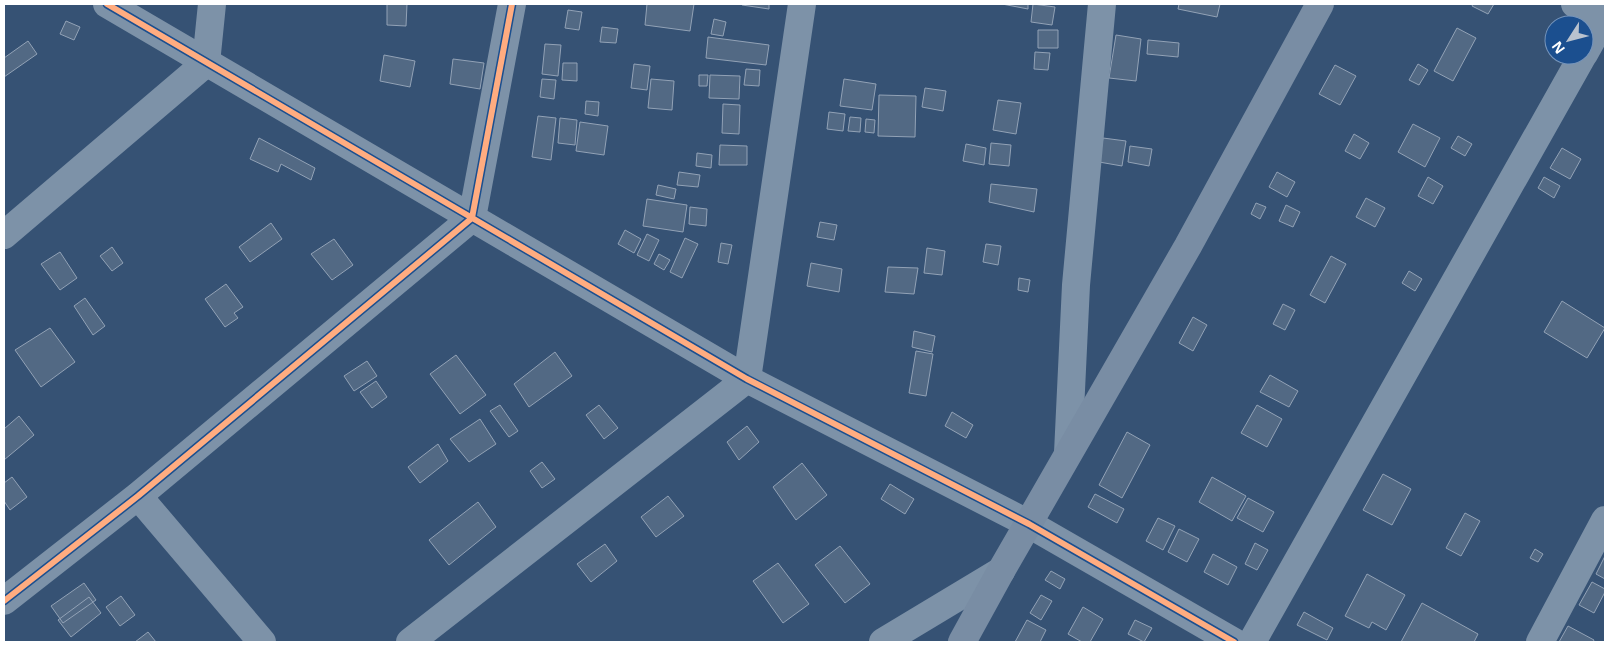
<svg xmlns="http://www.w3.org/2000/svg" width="1609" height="646" font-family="'Noto Sans',sans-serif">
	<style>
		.building { fill: #526984; stroke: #92a2b6 }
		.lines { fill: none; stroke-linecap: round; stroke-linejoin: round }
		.street { stroke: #7d92a8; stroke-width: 28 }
		.secondary { stroke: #798da4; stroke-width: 28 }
		.cycleway-casing { stroke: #1b4f8f; stroke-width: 9 }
		.cycleway { stroke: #ffac80; stroke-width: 6 }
	</style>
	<rect width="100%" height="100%" fill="#365274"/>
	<path class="building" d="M387,4H407L406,26L387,25Z
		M647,4H694L690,31L645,25Z
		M742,4H769V9L742,5Z
		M1002,4H1028V9Z
		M1033,4L1055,7L1052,25L1031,22Z
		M1179,4H1220L1217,17L1178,9Z
		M1473,4H1494L1488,14L1472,6Z
		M568,10L582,12L579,30L565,28Z
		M714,19L726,22L723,36L711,34Z
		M66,21L80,27L74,40L60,34Z
		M602,27L618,29L616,43L600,42Z
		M1457,28L1476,38L1453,81L1434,71Z
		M1038,30H1058V48H1038Z
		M1116,35L1141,39L1136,81L1109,78Z
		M708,37L769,45L766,65L706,58Z
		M1148,40L1179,43L1178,57L1147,54Z
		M28,41L37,54L4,77V58Z
		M545,44L561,45L558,76L542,74Z
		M1035,52L1050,53L1048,70L1034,69Z
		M384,55L415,61L410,87L380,81Z
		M453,59L484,63L480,89L450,84Z
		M563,63H577V81L562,80Z
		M634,64L650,66L647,90L631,88Z
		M1418,64L1428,70L1419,85L1409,80Z
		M1335,65L1356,76L1340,105L1319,94Z
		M746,69L760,70L759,86L744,85Z
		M699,75H708L707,86H699Z
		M710,75L740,76L739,99L709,98Z
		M542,79L556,80L554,99L540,97Z
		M651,79L674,81L672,110L648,108Z
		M844,79L876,84L872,110L840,106Z
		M925,88L946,91L943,111L922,107Z
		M879,95L916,96L915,137L878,136Z
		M998,100L1021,103L1016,134L993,130Z
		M586,101L599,102L598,116L585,114Z
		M723,104L740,105L739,134L722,133Z
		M829,112L845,114L843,131L827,129Z
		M538,116L556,118L551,160L532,157Z
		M850,117L861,118L860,132L848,131Z
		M560,118L577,120L575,145L558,143Z
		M866,119L875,120L874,133L865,132Z
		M580,122L608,126L604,155L576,151Z
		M1413,124L1440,138L1425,167L1398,152Z
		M1354,134L1369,143L1360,159L1345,151Z
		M1458,136L1472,144L1465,156L1451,148Z
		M259,138L315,168L311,180L281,164L278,172L250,159Z
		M1103,138L1126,141L1122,166L1099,162Z
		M991,143L1011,145L1009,166L989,164Z
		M966,144L986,148L984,165L963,161Z
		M720,145L747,146V165H719Z
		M1130,146L1152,149L1149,166L1128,162Z
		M1562,148L1581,159L1570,179L1550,168Z
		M697,153L712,155L711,168L696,166Z
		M679,172L700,175L698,187L677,185Z
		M1277,172L1295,182L1287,197L1269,187Z
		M1428,177L1443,186L1433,204L1418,196Z
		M1544,177L1560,186L1554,198L1538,188Z
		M991,184L1037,189L1034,212L989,202Z
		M658,185L676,189L674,199L656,195Z
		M1366,198L1385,208L1375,227L1356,217Z
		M647,199L687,205L683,232L643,226Z
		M1256,203L1266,207L1260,219L1251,214Z
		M1286,205L1300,212L1293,227L1279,221Z
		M690,207L707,209L706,226L689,224Z
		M820,222L837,225L834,240L817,237Z
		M271,223L282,239L250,262L239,247Z
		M625,230L641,239L634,253L618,244Z
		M647,234L659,240L649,261L637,255Z
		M685,238L698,244L682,278L670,272Z
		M334,239L353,265L332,280L311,254Z
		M721,243L732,245L728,264L718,262Z
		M986,244L1001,246L998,265L983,262Z
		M112,247L123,263L112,271L100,256Z
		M927,248L945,251L942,275L924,273Z
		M60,252L77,278L60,290L41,264Z
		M659,254L670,260L664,270L654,264Z
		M1331,256L1346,264L1325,303L1310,295Z
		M811,263L842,269L839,292L807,286Z
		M888,267L918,268L914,294L885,292Z
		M1409,271L1422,279L1415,291L1402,283Z
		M1019,278L1030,280L1028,292L1018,290Z
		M226,284L243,307L234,313L238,318L225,327L205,299Z
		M85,298L105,326L93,335L74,306Z
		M1562,301L1605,328L1587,358L1544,332Z
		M1283,304L1295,310L1285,330L1273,324Z
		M1193,317L1207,325L1193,351L1179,343Z
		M50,328L75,362L41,387L15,350Z
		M914,331L935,336L932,352L912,347Z
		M916,351L933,354L926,396L909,393Z
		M555,352L572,376L529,407L514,384Z
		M456,355L486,395L460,414L430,374Z
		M367,361L377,376L354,391L344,376Z
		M1270,375L1298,391L1289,407L1260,392Z
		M376,381L387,397L372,408L360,392Z
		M500,405L518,431L509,437L490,411Z
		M599,405L618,428L604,439L586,415Z
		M1257,405L1282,419L1267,447L1241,433Z
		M952,412L973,425L966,438L945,426Z
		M19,416L34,435L4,460V429Z
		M480,419L496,444L469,462L450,439Z
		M747,426L759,442L739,460L727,442Z
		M1127,432L1150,445L1122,498L1099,485Z
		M438,444L448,461L420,483L408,467Z
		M542,462L555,479L542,488L530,471Z
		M802,463L827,495L796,520L773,487Z
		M1383,474L1411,489L1392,525L1363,510Z
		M12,477L27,497L10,510L4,501V483Z
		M1212,477L1246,496L1232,521L1199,502Z
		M890,484L914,499L905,514L881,499Z
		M1095,494L1124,509L1117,523L1088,507Z
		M668,496L684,516L656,537L641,517Z
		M1248,498L1274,512L1263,532L1237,518Z
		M478,502L496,527L449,565L429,540Z
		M1465,513L1480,521L1461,556L1446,548Z
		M1158,518L1175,526L1163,550L1146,541Z
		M1179,529L1199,539L1187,562L1168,552Z
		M1255,543L1268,550L1257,570L1245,564Z
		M605,544L617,561L591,582L577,564Z
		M840,546L870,584L845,603L815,565Z
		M1535,549L1543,554L1538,562L1530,558Z
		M1213,554L1237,567L1228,585L1204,572Z
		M1605,556V579L1596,574Z
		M778,563L809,604L783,623L753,581Z
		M1051,571L1065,579L1060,589L1045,580Z
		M1367,574L1405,595L1386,630L1372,622L1369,628L1345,616Z
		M1592,582L1605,589V592L1594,613L1579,605Z
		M84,583L96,600L63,623L51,606Z
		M1041,595L1052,601L1041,620L1030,613Z
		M121,596L135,615L120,626L106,607Z
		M89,597L101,613L71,637L58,620Z
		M1422,603L1478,634L1474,642H1401Z
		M1083,607L1103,619L1090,642H1082L1068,634Z
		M1304,612L1333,628L1327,640L1297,625Z
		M1027,620L1046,630L1040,642H1015Z
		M1135,620L1152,628L1144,642L1128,634Z
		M1568,626L1594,640L1593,642H1559Z
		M148,632L156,642H135Z"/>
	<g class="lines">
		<path class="street" d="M107,4L747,379L1029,524L1234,642
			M1575,4L1605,23
			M1584,54L1605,16
			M4,235L206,63L212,4
			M1068,453L1076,285L1102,4
			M138,496L262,642
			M4,601L138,496L472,218L512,4
			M410,642L747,379L802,4
			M883,642L1001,571
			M1252,642L1583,55
			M1540,642L1605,520"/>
		<path class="secondary" d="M962,642L1001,571L1188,246L1320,4"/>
		<defs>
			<path id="cycleway" d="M107,4L747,379L1029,524L1234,642
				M4,601L138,496L472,218L512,4"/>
		</defs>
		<use href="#cycleway" class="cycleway-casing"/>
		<use href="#cycleway" class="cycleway"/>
	</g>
	<rect width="1609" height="646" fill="none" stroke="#ffffff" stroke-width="10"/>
	<g transform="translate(1569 40) rotate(234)"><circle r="24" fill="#1b4f8f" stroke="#7695bc"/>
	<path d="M0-4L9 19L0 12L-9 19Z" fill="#b9c2ce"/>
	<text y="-8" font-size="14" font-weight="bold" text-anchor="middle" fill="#ffffff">N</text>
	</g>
</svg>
